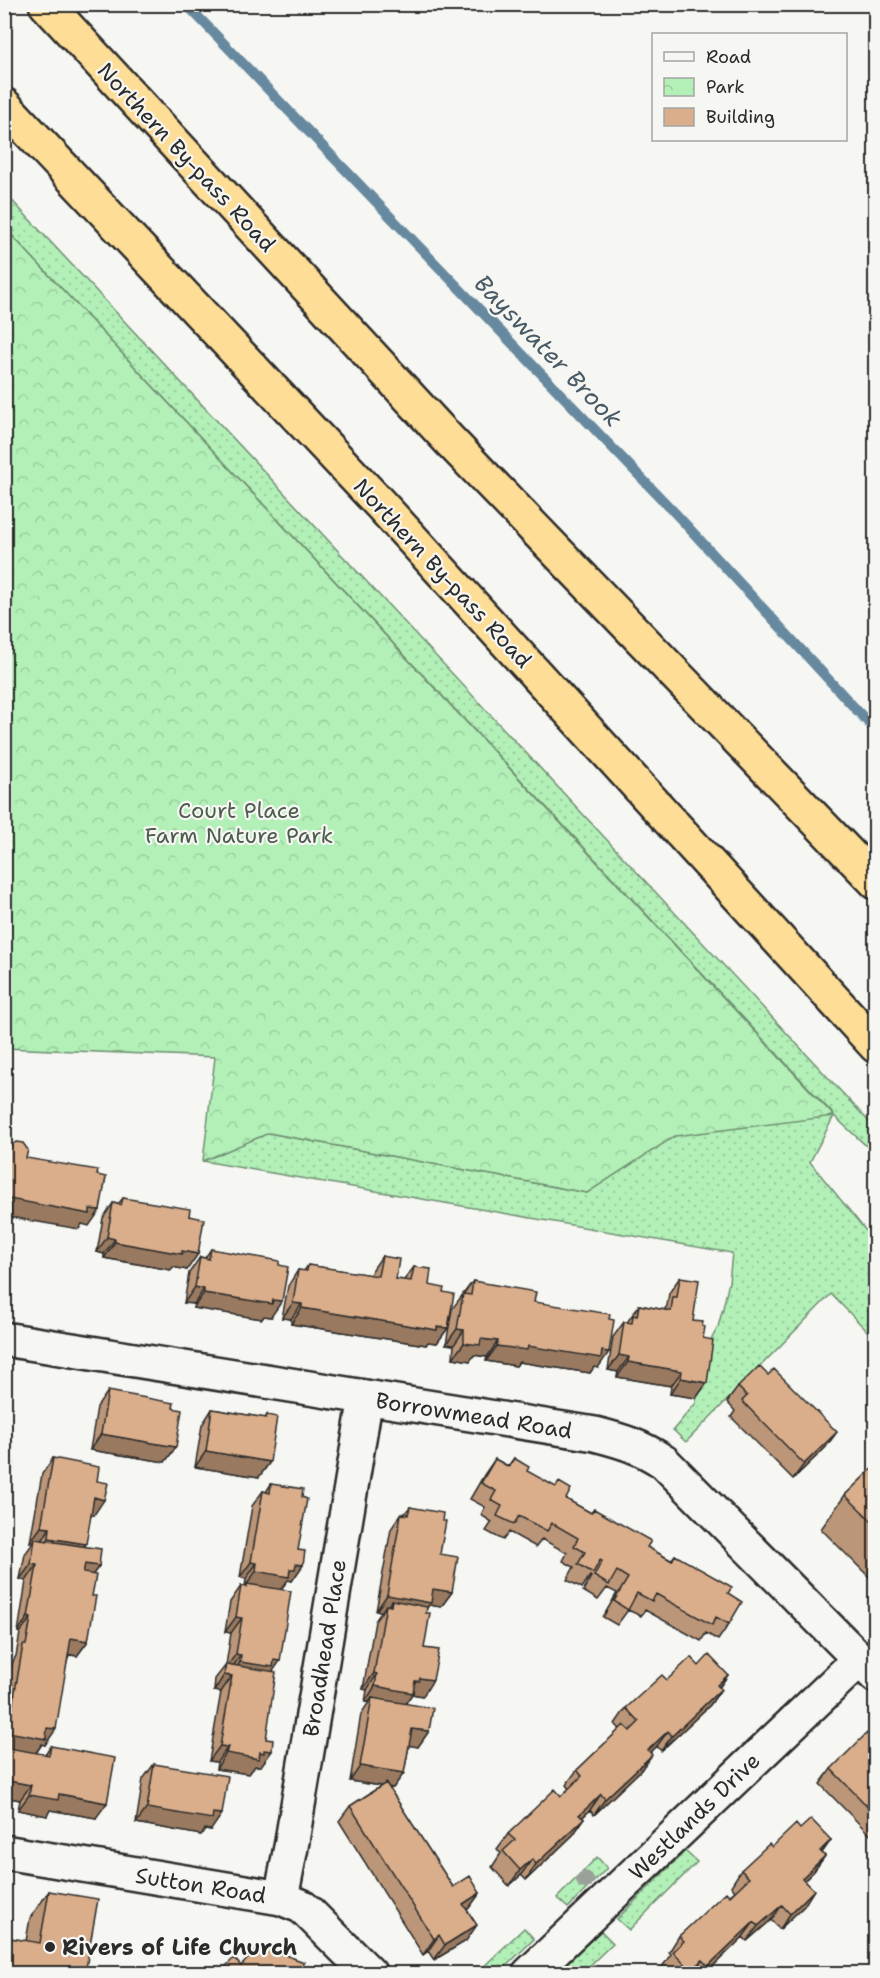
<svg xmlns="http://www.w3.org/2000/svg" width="880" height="1978" font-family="'Shantell Sans',sans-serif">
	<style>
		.grass { fill: url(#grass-dots); stroke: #6e8e71; stroke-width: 1.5 }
		.park { fill: url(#park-crowns); stroke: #6e8e71; stroke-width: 1.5 }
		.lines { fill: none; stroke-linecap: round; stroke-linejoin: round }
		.stream { stroke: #66899f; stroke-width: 10 }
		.minor-casing { stroke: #2b2b2b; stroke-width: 38 }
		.trunk-casing { stroke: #2b2b2b; stroke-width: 38 }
		.minor { stroke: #f6f6f2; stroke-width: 33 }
		.trunk { stroke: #fedd96; stroke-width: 33 }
		.tree { fill: #99a198 }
		.wall { fill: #bb9678; stroke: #2b2b2b; stroke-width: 1.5 }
		.shaded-wall { fill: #997a61; stroke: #2b2b2b; stroke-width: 1.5 }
		.building { fill: #daae8b; stroke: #2b2b2b; stroke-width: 1.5 }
		.poi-dot { fill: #2b2b2b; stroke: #f6f6f2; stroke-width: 2 }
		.labels { text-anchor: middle; stroke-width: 4.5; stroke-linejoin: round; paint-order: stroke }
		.street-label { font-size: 22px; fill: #2b2b2b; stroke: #f6f6f2 }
		.park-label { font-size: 22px; fill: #4d5c4e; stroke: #f6f6f2 }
		.poi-label { font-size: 22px; font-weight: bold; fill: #2b2b2b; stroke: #f6f6f2; text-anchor: start }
		.water-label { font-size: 24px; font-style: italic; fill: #485a65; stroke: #f6f6f2 }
	</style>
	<defs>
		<pattern id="grass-dots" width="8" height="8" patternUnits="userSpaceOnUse" patternTransform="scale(1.5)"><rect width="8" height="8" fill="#b2f0b7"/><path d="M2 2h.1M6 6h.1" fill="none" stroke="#99ce9e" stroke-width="1.8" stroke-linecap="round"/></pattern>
		<pattern id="park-crowns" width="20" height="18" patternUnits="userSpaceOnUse" patternTransform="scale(1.5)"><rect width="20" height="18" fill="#b2f0b7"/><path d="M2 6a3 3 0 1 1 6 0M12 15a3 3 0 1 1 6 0" fill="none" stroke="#99ce9e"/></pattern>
	</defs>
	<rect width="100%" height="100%" fill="#f6f6f2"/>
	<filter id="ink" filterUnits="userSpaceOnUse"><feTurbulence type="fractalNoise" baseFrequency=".0167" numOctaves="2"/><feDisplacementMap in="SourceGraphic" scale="12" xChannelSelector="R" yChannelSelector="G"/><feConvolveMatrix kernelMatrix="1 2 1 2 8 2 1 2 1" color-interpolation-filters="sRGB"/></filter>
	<g filter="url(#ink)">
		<path class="grass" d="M5,193L875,1128V1154L834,1116L810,1162L875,1242V1339L831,1294L686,1442L673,1430L696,1403L705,1351L718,1327L723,1308L729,1282L732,1253L203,1161L268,1133L587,1193L526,944L834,1115L5,228Z
			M5,1460L14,1462L5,1513L4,1460Z
			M685,1851L697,1862L629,1930L617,1919Z
			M597,1857L607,1868L568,1908L557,1898Z
			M524,1928L534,1939L499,1973L493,1969L489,1973H477Z
			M601,1931L613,1943L582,1973H556Z"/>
		<path class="park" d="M5,228L834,1116L675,1136L587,1193L269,1133L203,1161L215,1057L5,1048Z"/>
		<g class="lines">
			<path class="stream" d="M186,4L676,514L876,731"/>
			<defs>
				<path id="minor" d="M4,1339L595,1434C622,1441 640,1446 664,1462L876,1676
					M4,1852L281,1898L301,1906L307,1911L370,1974
					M281,1898L291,1847L366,1397
					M529,1974L859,1660"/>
				<path id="trunk" d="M46,4L449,440L876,882
					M4,105L381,505L876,1046"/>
			</defs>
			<use href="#minor" class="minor-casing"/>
			<use href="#trunk" class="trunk-casing"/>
			<use href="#minor" class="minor"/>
			<use href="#trunk" class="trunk"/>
		</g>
		<circle class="tree" cx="585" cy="1880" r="9"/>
		<path class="wall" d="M123,1198L189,1216L187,1270L173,1267L171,1270L104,1258V1254L97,1252L103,1218L113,1203L118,1204Z
			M211,1249L271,1317L264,1316L262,1319L193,1308L194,1304L184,1303L189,1273L200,1257L205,1258Z
			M382,1256L396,1279L404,1280L414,1267L429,1285L443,1292L448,1328L437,1343L428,1342L426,1345L291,1324V1319L282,1318L288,1286L298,1270L304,1271L308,1265L370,1275L371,1272Z
			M680,1277L693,1321L702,1326L707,1383L696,1398L670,1394L671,1386L617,1377L618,1372L608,1370L613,1337L624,1322H627L628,1321L639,1305L664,1310L667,1306L669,1293Z
			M473,1281L534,1302L598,1368L594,1367L590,1373L519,1362L516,1366L486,1361L487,1357L474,1355L470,1361L453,1358L454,1345L446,1344L452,1309Z
			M738,1387L826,1447L793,1479L731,1417L735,1411L727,1402Z
			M108,1391L176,1447L165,1462L90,1450L97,1407Z
			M212,1409L265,1418L267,1415L270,1462L259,1477L195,1467L202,1425Z
			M53,1458L94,1515H91L84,1546L99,1566L93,1574L92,1596L88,1641L77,1656L69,1655L45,1745L42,1744L36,1753L45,1755L51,1746L96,1818L50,1810L47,1816L18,1810L20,1800L4,1797V1753L7,1749H4V1707L13,1661L16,1656L20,1633L18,1632L26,1581L20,1579L25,1554L33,1543L30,1542L42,1474Z
			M514,1458L527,1471L566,1499L591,1513L594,1509L647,1547L671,1560L675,1555L728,1593L729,1624L718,1640L706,1633L701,1641L645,1610L641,1616L628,1610L617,1625L603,1617L617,1593L607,1588L598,1600L583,1591L591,1577L590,1576L582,1588L567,1580L574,1567L563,1561L567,1553L542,1539L536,1547L509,1532L503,1540L486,1531L492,1522L481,1515L485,1507L470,1499L484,1475L495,1459L508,1466Z
			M876,1465V1584L821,1529L845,1495Z
			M271,1484L302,1497L298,1550L303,1565L292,1581L288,1580L281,1589L272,1672L261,1766H255L249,1774L216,1769L217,1762L209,1761L221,1692L214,1691L215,1679L226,1665L231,1633L225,1632L230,1602L241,1586L245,1587L246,1579L240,1577L252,1506L263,1491L266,1492Z
			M410,1507L442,1521L440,1554L452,1592L441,1607L429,1605L426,1609L424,1648L423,1696L412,1694L405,1704L429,1731L418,1747L409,1745L404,1773L393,1788H389L453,1887L480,1893L469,1908L467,1910L466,1941L434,1960L428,1951L423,1955L339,1821L350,1806L381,1786L350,1781L361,1714L369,1702H365L367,1690L363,1689L375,1621L382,1611H376L391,1529L401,1514H404Z
			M699,1666L728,1675L719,1688L721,1689L710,1705L661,1751L657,1746L650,1753L641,1770L594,1815L590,1810L582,1818L584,1819L573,1835L526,1880L521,1875L509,1886L492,1867L501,1853L497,1849L508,1834L561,1796L569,1789L566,1785L577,1770L620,1729L615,1724L626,1708L667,1680Z
			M876,1742V1841L820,1784L831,1769Z
			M154,1764L211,1830L205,1829L201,1835L136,1823L143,1779Z
			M800,1829L831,1840L822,1853L825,1856L814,1871L805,1880L804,1906L780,1929L771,1920L747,1941L743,1937L705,1974H668L662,1967L671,1954L669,1952L679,1936L735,1891L731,1886L741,1870L772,1847Z
			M49,1891L85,1974L26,1941L30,1918Z"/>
		<path class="shaded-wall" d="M4,1198L90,1209L100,1210L89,1226L82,1224L79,1229L4,1216Z
			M107,1237L115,1239L104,1254L97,1252Z
			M115,1242L182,1251L198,1254L187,1270L173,1267L171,1270L104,1258Z
			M195,1287L204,1289L194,1304L184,1303Z
			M204,1293L273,1300L282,1301L271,1317L264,1316L262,1319L193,1308Z
			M293,1303L302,1304L291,1319L282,1318Z
			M302,1308L448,1328L437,1343L428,1342L426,1345L291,1324Z
			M457,1329L464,1330L454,1345L446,1344Z
			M481,1339L498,1341L487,1357L474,1355L470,1361L453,1358L464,1343Z
			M497,1346H528L609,1352L598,1368L594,1367L590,1373L519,1362L516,1366L486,1361Z
			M619,1355L629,1357L618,1372L608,1370Z
			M628,1362L682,1371L671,1386L617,1377Z
			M681,1378L707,1383L696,1398L670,1394Z
			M837,1432L826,1447L793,1479L804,1464Z
			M101,1434L176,1447L165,1462L90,1450Z
			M206,1451L270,1462L259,1477L195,1467Z
			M94,1497L104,1500L94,1515L83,1513Z
			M41,1527L50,1528L40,1544L35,1539L33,1543L30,1542Z
			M49,1538L86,1544L75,1559L38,1553Z
			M251,1562L257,1563L246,1579L240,1577Z
			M31,1564L37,1565L26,1581L20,1579Z
			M85,1564L99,1566L88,1581L74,1579Z
			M296,1564L303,1565L292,1581L288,1580L278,1593L247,1584L245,1587L256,1571L290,1569Z
			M433,1589L452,1592L441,1607L429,1605L420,1618L391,1606L392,1600L385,1610L386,1605L382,1611H376L387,1595Z
			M28,1617L31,1618L20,1633L18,1632Z
			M236,1617L242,1618L231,1633L225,1632Z
			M71,1638L88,1641L77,1656L61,1653Z
			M236,1654L241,1655L230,1671L225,1669Z
			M274,1660L280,1661L269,1677L232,1676L221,1692L214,1691L224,1675L231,1676L240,1662Z
			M374,1673L377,1674L367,1690L363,1689Z
			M728,1675L717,1690V1685Z
			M420,1678L433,1680L423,1696L412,1694L402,1708L372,1698L369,1702H365L375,1686L415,1681Z
			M721,1689L710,1705L661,1751L672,1736Z
			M47,1728L56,1729L45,1745L42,1744L35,1754L8,1748L7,1749H4V1738L8,1732Z
			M412,1729L429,1731L418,1747L401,1744Z
			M668,1731L657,1746L637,1766L648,1750Z
			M220,1746L228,1747L217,1762L209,1761Z
			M264,1750L272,1751L261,1766H255L249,1774L216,1769L226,1753L260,1752Z
			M652,1755L641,1770L594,1815L605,1799Z
			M360,1766L404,1773L393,1788L350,1781Z
			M4,1780L31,1785L20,1800L4,1797Z
			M59,1794L107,1803L96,1818L50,1810L47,1816L18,1810L29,1795Z
			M601,1794L590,1810L568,1831L579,1815Z
			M147,1808L213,1813L222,1814L211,1830L205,1829L201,1835L136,1823Z
			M584,1819L573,1835L526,1880L536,1864Z
			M831,1840L820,1855V1851Z
			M825,1856L814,1871L791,1893L802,1878Z
			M532,1859L521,1875L509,1886L520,1870Z
			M814,1890L804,1906L780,1929L790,1914Z
			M480,1893L469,1908L452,1919L463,1904Z
			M782,1905L771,1920L747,1941L758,1926Z
			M754,1922L743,1937L705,1974H702L708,1966Z
			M477,1925L466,1941L434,1960L445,1945Z
			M439,1935L428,1951L423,1955L434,1939Z
			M702,1960L693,1974H689L691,1971Z"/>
		<path class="building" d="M16,1142L23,1143L28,1150L26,1158L98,1170L97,1175L106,1177L100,1210L90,1209V1214L4,1198V1153L8,1154L9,1147Z
			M123,1198L190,1209L189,1216L204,1219L198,1254L182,1251V1254L115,1242V1239L107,1237L113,1203L121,1205Z
			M211,1249L279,1261V1265L288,1267L282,1301L273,1300L272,1304L204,1293V1289L195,1287L200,1257L209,1259Z
			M382,1256L399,1259L396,1279L411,1281L414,1267L431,1269L429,1285L444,1288L443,1292L454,1294L448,1328L437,1327V1330L302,1308V1304L293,1303L298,1270L307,1271L308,1265L378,1276Z
			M680,1277L699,1280L693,1321L703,1322L702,1326L705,1327L703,1338L713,1340L707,1383L681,1378L682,1371L628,1362L629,1357L619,1355L624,1322L632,1323L633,1315L637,1316L639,1305L671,1311L673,1297H677Z
			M473,1281L536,1292L534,1302L610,1314L609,1319L614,1320L609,1352L602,1351L601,1358L528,1346L527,1350L497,1346L498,1341L481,1339L480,1345L464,1343V1330L457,1329L463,1294L471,1295Z
			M759,1366L768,1375L774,1369L837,1432L804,1464L742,1401L747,1396L738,1387Z
			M108,1391L174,1403L173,1408L182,1410L176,1447L101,1434Z
			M212,1409L266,1418L267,1415L277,1417L270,1462L206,1451Z
			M53,1458L99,1467L97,1481L108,1483L104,1500L94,1497L86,1544L49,1538L50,1528L41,1527Z
			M514,1458L529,1467L527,1471L556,1487L559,1482L571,1489L566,1499L591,1513L594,1509L651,1541L647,1547L672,1561L675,1555L732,1587L728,1593L742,1602L729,1624L716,1617L712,1625L656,1594L652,1601L637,1593L628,1610L614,1601L628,1578L617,1571L609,1585L594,1576L602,1561L600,1560L593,1573L578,1564L585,1552L574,1546L578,1538L552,1523L547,1531L519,1516L514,1524L497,1516L502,1506L491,1500L496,1491L481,1483L495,1459L509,1467Z
			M876,1465V1525L845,1495Z
			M271,1484L303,1489L302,1497L307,1499L298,1550L305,1551L303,1565L296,1564L295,1569H290L289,1577L256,1571L257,1563L251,1562L263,1491L270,1493Z
			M410,1507L443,1513L442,1521H446L440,1554L458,1557L452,1592L433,1589L431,1603L387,1595L401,1514L408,1515Z
			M35,1539L101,1549L99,1566L85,1564L83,1573L96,1575L92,1596H96L88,1641L71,1638L56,1729L47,1728L46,1739L8,1732L23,1645H26L31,1618L28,1617L37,1565L31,1564Z
			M247,1584L291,1591L280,1661L274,1660L273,1667L240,1662L241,1655L236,1654L242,1618L236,1617L241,1586L247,1587Z
			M392,1600L427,1607L426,1613H430L424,1648L439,1650L433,1680L420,1678L419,1681H415L413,1693L375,1686L377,1674L374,1673L386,1605L391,1606Z
			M709,1655L728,1675L717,1685L721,1689L672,1736L668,1731L648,1750L652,1755L605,1799L601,1794L590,1805L579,1815L584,1819L536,1864L532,1859L520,1870L503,1851L515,1840L508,1834L555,1789L561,1796L582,1776L577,1770L624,1725L630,1731L639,1722L626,1708L662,1675L667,1680L691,1657L699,1666Z
			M226,1664L276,1672L266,1739L273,1740L272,1751L264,1750V1753L260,1752L259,1759L226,1753L228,1747L220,1746L232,1676L224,1675Z
			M372,1698L433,1708L429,1731L412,1729L404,1773L360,1766Z
			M867,1733L876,1742V1815L831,1769Z
			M51,1746L115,1758L107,1803L59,1794L58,1800L29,1795L31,1785L4,1780V1769L8,1748L49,1755Z
			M154,1764L228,1776L222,1814L213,1813L212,1819L147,1808Z
			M386,1783L453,1887L470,1876L480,1893L463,1904L477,1925L445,1945L439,1935L434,1939L350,1806Z
			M811,1819L831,1840L820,1851L825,1856L802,1878L814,1890L790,1914L782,1905L758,1926L754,1922L708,1966L702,1960L691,1971L673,1952L684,1941L679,1936L726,1892L730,1896L749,1878L741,1870L769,1844L772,1847L796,1824L800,1829Z
			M49,1891L98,1899L85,1974H4V1937L40,1943Z
			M260,1946L304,1962L302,1965L310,1974H218L234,1958L241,1966Z"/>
	</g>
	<circle class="poi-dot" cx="50" cy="1947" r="6"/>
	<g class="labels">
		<g class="street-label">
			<text transform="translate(187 157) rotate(47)" y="8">Northern By-pass Road</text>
			<text transform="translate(443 573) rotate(47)" y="8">Northern By-pass Road</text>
			<text transform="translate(474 1415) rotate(9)" y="8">Borrowmead Road</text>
			<text transform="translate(324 1648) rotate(-81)" y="8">Broadhead Place</text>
			<text transform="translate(694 1816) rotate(-44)" y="8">Westlands Drive</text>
			<text transform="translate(201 1885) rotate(9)" y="8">Sutton Road</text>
		</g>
		<g class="park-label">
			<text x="239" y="818">Court Place<tspan x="239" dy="25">Farm Nature Park</tspan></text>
		</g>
		<g class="poi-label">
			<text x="62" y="1955">Rivers of Life Church</text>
		</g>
		<g class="water-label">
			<text transform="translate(548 351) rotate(46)" y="8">Bayswater Brook</text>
		</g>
	</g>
	<rect width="880" height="1978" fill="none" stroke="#f6f6f2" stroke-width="24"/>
	<rect x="12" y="12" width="856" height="1954" fill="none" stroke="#2b2b2b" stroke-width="2" filter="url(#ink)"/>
	<rect x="652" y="33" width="195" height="108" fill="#f6f6f2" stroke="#a5a5a2" stroke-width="1.5"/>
	<rect x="664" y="52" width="30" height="9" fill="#f6f6f2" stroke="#a5a5a2" stroke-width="1.5"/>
	<text x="706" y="63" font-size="18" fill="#2b2b2b">Road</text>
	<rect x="664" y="78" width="30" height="18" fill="url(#park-crowns)" stroke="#a5a5a2" stroke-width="1.5"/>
	<text x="706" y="93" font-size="18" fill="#2b2b2b">Park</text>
	<rect x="664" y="108" width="30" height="18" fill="#daae8b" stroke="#a5a5a2" stroke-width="1.5"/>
	<text x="706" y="123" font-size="18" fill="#2b2b2b">Building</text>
</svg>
